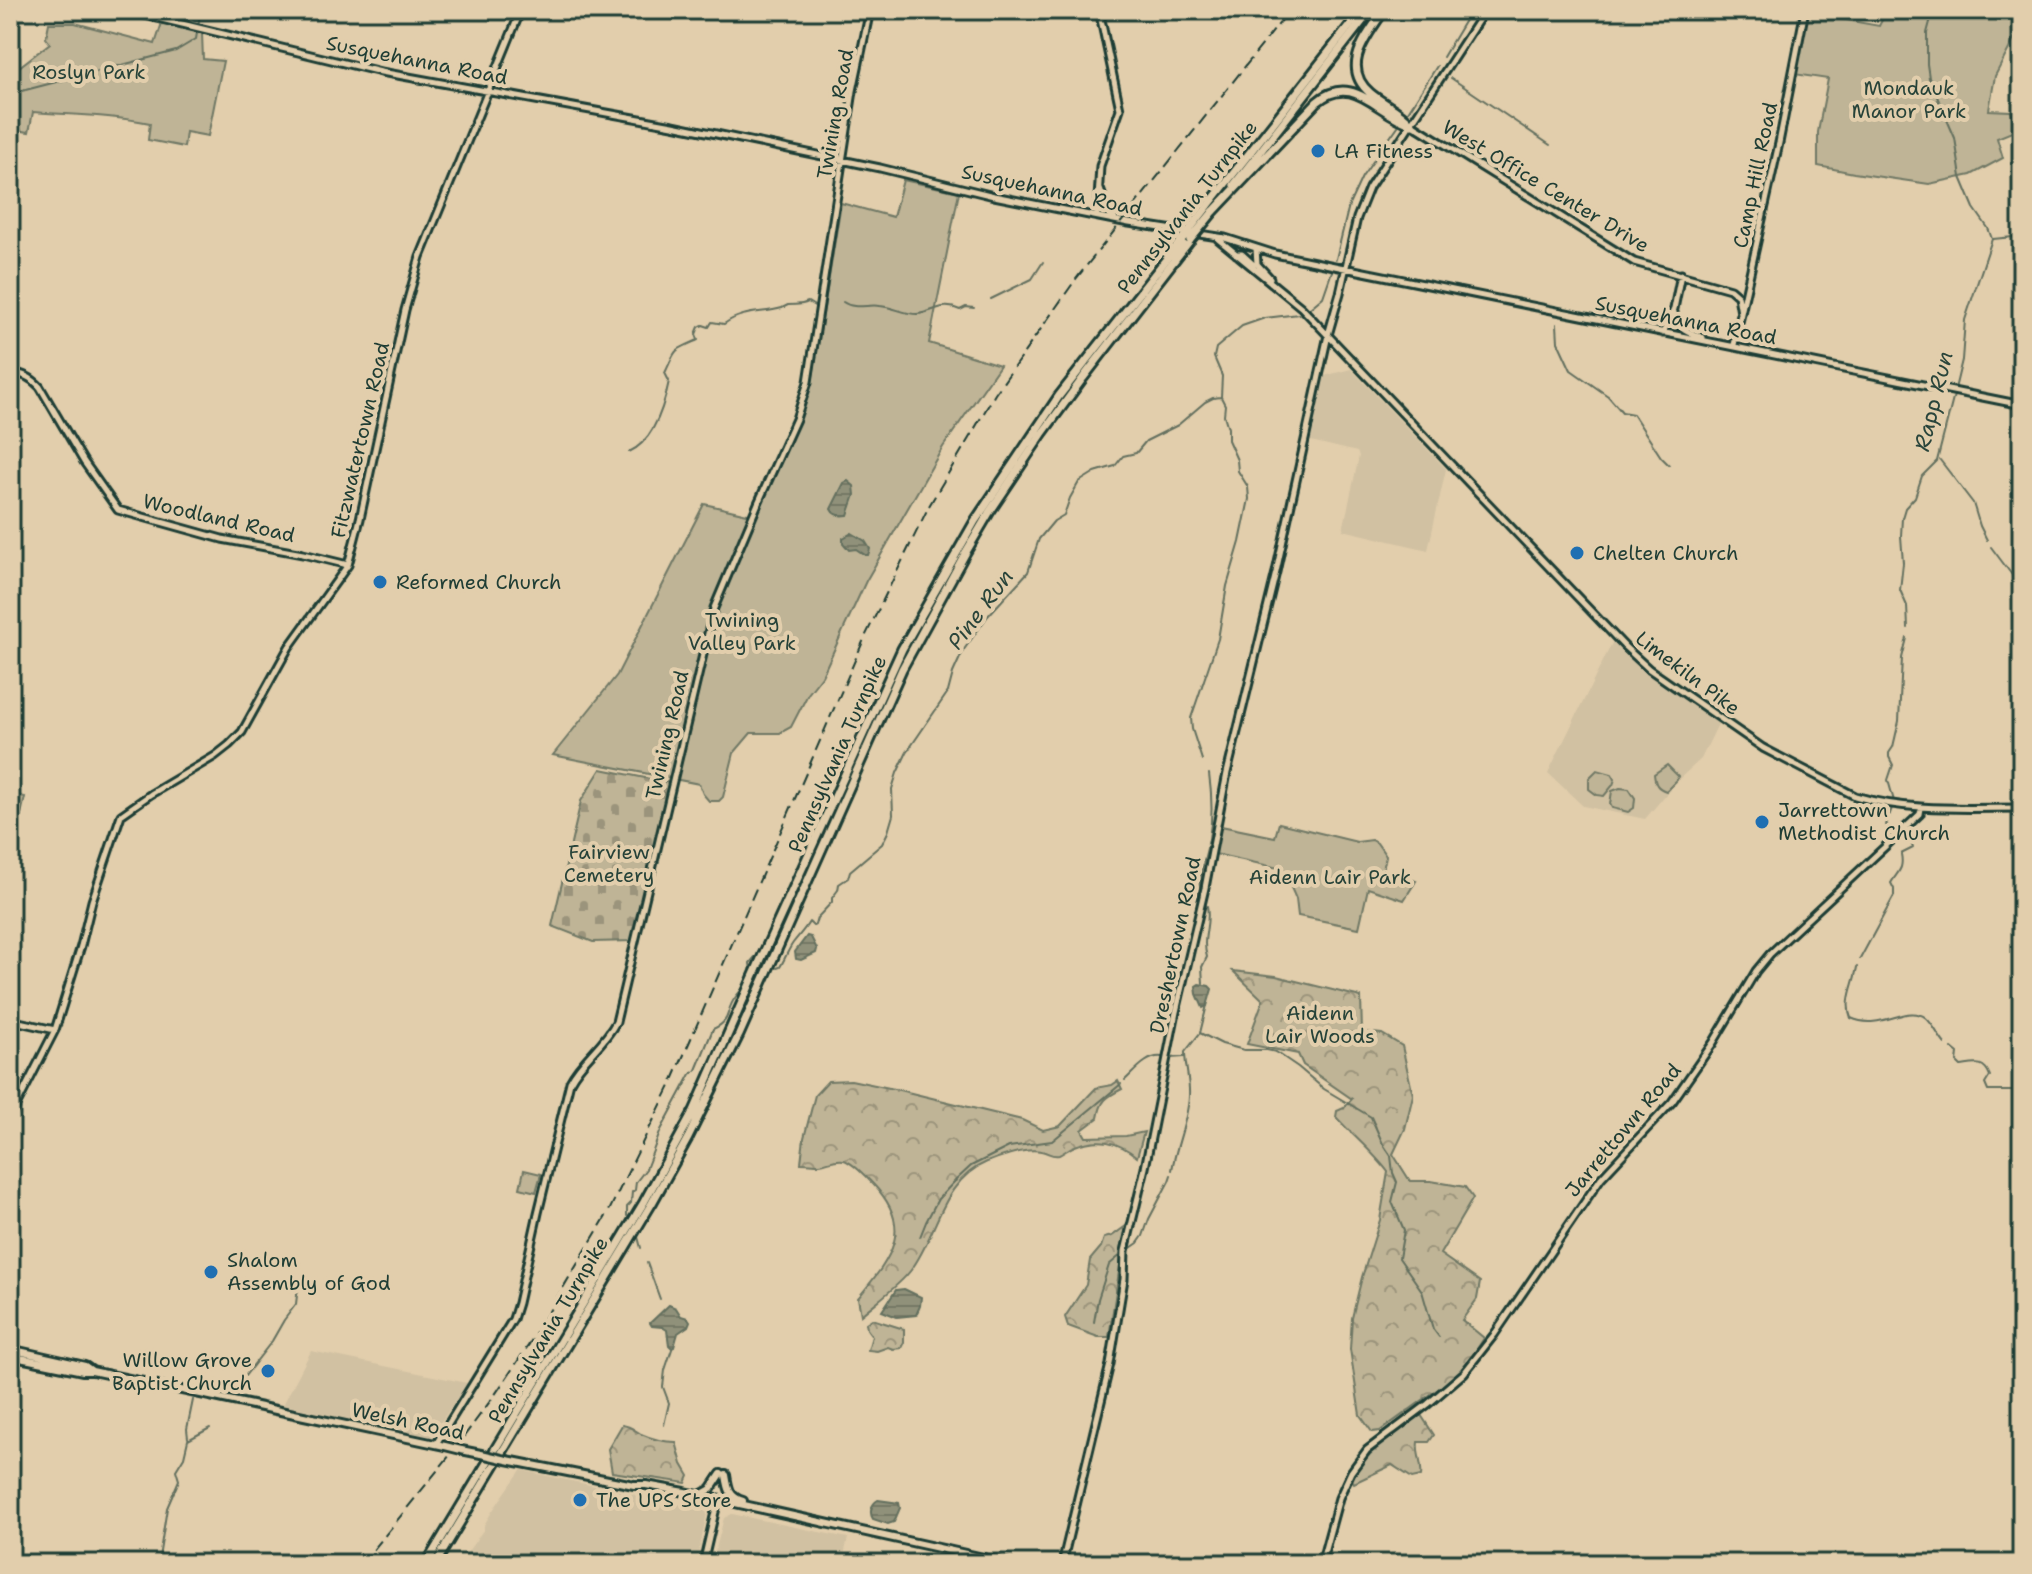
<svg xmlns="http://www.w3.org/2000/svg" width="2032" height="1574" font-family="'Shantell Sans',sans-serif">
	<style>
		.built { fill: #d1c1a2 }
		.forest { fill: url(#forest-crowns); stroke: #6f7865; stroke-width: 2 }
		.cemetery { fill: url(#cemetery-stones); stroke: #6f7865; stroke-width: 2 }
		.green { fill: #bfb496; stroke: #6f7865; stroke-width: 2 }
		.water { fill: url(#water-rules); stroke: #636f5e; stroke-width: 2 }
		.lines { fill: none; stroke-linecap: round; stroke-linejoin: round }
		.stream { stroke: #636f5e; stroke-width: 2 }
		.secondary-casing { stroke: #1f3d34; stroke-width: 11 }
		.primary-casing { stroke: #1f3d34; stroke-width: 12 }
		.highway-casing { stroke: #1f3d34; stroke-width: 13 }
		.secondary { stroke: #e2ceac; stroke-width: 5 }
		.primary { stroke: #e2ceac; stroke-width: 6 }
		.highway { stroke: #e2ceac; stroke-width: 7 }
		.rail { stroke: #1f3d34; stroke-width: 2; stroke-dasharray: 12 6; stroke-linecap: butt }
		.primary-bridge-casing { stroke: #1f3d34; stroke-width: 12; stroke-linecap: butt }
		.highway-bridge-casing { stroke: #1f3d34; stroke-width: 13; stroke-linecap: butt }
		.primary-bridge { stroke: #e2ceac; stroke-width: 6 }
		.highway-bridge { stroke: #e2ceac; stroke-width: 7 }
		.poi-dot { fill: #1f6fb2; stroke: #e2ceac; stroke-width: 3 }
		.labels { text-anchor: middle; stroke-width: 8; stroke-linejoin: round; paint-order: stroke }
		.street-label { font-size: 20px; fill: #1f3d34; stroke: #e2ceac }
		.park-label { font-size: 20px; fill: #274339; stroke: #e2ceac }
		.poi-label { font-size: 20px; fill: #1f3d34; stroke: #e2ceac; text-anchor: start }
		.water-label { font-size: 22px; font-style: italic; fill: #2a453b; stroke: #e2ceac }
	</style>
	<defs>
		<pattern id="forest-crowns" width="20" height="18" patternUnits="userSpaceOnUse" patternTransform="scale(2)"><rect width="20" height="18" fill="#bfb496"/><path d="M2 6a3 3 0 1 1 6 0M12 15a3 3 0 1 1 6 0" fill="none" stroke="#9b947b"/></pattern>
		<pattern id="cemetery-stones" width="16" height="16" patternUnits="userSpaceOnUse" patternTransform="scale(2)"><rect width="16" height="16" fill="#bfb496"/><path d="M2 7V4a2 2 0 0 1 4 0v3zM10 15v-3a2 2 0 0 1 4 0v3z" fill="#9b947b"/></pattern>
		<pattern id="water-rules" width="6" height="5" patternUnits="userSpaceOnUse" patternTransform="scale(2)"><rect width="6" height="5" fill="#90917a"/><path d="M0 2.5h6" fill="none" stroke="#757865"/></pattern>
	</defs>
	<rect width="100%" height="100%" fill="#e2ceac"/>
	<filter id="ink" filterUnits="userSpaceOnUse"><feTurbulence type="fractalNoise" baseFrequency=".0125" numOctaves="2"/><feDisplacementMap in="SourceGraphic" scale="16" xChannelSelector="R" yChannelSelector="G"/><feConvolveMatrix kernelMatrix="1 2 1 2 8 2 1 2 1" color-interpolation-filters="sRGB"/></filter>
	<g filter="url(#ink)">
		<path class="built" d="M1351,369L1446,469L1428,550L1343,530L1359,456L1357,452L1307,440L1324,376Z
			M1613,641L1644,669L1719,722L1701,759L1680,778L1645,819L1583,806L1548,773Z
			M311,1351L467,1383L469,1385L465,1392L455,1401L431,1437L283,1405Z
			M521,1470L705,1510L707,1514L696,1564H459L484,1529V1525L493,1510Z
			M732,1514L848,1538L842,1564H712L724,1518Z"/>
		<path class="forest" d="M1233,971L1276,976L1361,997L1362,1032L1382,1034L1402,1046L1413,1095L1405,1129L1393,1154L1410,1181H1431L1465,1187L1473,1198L1440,1254L1480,1282L1477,1299L1462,1320L1484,1338L1463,1371L1380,1431L1372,1432L1360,1415L1350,1349L1352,1318L1362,1277L1380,1220L1388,1172C1373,1152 1353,1136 1336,1117L1337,1111L1344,1108L1352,1099L1303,1065L1298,1054L1247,1044L1263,1000Z
			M851,1080L899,1090L1022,1120L1043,1130L1060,1126L1096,1088L1112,1085L1118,1081L1122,1089C1106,1097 1101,1100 1098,1118L1082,1130L1086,1137L1126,1136L1144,1132L1137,1157C1118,1141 1099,1137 1075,1146C1069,1148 1064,1153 1059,1155C1052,1157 1048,1152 1041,1151C1025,1148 1002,1156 987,1162C941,1181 938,1234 911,1270C900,1285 876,1302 861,1315L858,1298C890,1259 916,1229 873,1184C866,1177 854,1163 844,1160C835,1158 828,1163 820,1164C814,1164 807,1163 801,1163L804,1138L815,1095L828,1081Z
			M1126,1226L1109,1337H1098L1068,1326L1065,1317L1086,1285L1090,1260L1101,1247L1104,1238L1112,1236Z
			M872,1319L904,1329V1342L901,1348L893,1349L888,1347L877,1351L868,1350L872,1336L867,1329L866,1323Z
			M1421,1415L1434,1435L1429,1442H1418C1416,1454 1423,1464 1421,1476L1412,1478L1392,1465L1354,1483L1351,1478C1369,1450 1393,1433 1421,1415Z
			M622,1425C631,1426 634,1430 641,1434C652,1439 664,1442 676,1442L682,1464L689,1476L686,1483L612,1472L608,1449Z"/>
		<path class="cemetery" d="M601,769L670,783L633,941L593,942L552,926L581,801Z"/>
		<path class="green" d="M1887,10H2022V24L1995,76L1989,110L2011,111L2017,130L1997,138L2003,158L1971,175L1929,184L1854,173L1818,166V132L1828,79L1794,74L1807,13L1879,26Z
			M49,23H75L155,44L162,23L202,33L203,59L223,61L208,136L186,132L184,147L148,140L150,123C112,115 72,115 33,112L29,132L10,129V74L50,43L46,38Z
			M903,180L959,192L929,343L1000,365L943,447L866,581L822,676L808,694L791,727L780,733H751L734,753L723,797L719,801H709L703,794L699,784L553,755L617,675L704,504L756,516L812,383L841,203L893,217Z
			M1667,765L1678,776L1677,780L1666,791C1657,788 1655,784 1654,774Z
			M1597,770L1612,774L1615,779L1613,785L1604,796L1597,795L1589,789V778Z
			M1620,788L1629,789L1635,798L1634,808L1628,812L1612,808L1610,804L1612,791Z
			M10,794L25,797L10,864Z
			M1279,823L1357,842L1372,840L1377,843L1386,856L1383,870L1416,881L1404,900L1368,888L1359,928L1298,916L1296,899L1283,869L1215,854L1221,826L1275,837Z
			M524,1170L541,1174L536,1192L520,1188Z"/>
		<path class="water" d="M848,481L854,486L855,495L848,515C841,516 834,516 831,509L844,483Z
			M852,533L865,541L870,549L868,555H865L856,549L849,550L843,543V538Z
			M807,936L811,937L817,949L816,953L801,960L796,959L795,952Z
			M1199,984L1209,986L1212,989L1207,1006L1203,1008L1197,994L1196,986Z
			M904,1289L921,1297L920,1306L916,1315L897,1317L882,1311L896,1290Z
			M669,1305L676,1308L681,1316L688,1318L690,1321L688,1326L678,1333L674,1347L672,1348L669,1345L667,1330L662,1327L652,1326L650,1323Z
			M878,1500L899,1503L900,1508L894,1522L888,1524L873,1519C869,1513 871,1504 878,1500Z"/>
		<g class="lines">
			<path class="stream" d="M1931,10L1930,22L1927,33V64L1929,78L1955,138L1961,177L1974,208L1988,228L1992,239L1965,320L1962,360L1955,389
				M1443,57L1471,10
				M1451,78L1550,145
				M10,94L176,51L196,39L200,14L203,10
				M1408,112L1437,66
				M1993,239L2013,237L2022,234
				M1336,259L1349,205L1362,177L1398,126
				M991,299L1032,279L1043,262
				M843,302C854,310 868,304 880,306C893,307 905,314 917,314C934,313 941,301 960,310L966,307L974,308
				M1310,308L1323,297L1332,271
				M1557,324L1558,342L1571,370L1608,396L1622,412L1633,414L1661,457L1669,465
				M629,452C654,441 664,406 669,381L665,373C677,348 671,352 698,340L696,334L699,327L703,325L709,327L712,322L724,324C743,310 762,314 782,308C784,307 786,306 788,305C796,304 800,306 808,302L816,307
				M1940,460L1973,503L1980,526L1987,540
				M1991,547L2012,575L2022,594
				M1908,628L1907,606L1900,590L1903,563L1901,536L1902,518L1905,508L1915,497L1922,476L1937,461L1954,395
				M1202,760L1192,729L1191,718L1218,639L1227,586L1240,542L1249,499L1248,487L1238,471L1237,460L1228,440V428L1224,415L1225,405L1221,397L1222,376L1214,357L1216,348L1242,326L1265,318L1299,314
				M1894,801L1888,780L1893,765L1889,757V753L1893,747L1899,721L1902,658L1907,638
				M1892,808L1886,825L1896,830
				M1200,902C1197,880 1205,860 1209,839C1213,817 1212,796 1209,774
				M1860,959L1894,896V889L1891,883C1898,871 1904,870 1901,854L1913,848L1909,837L1902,835
				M1857,967C1854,985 1844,1001 1851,1018C1882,1032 1907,1003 1926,1018C1934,1025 1938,1036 1945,1044
				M777,968L780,967C785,959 788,950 793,943C799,935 805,929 809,922L813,926L815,925L817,918L832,902V898L838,890L839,884L848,878L850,871L882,844L888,832L893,815L892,789L897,773L907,752L948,692L953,673L963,651L987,617L1028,572L1039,539L1054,521L1064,515L1070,498L1079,482L1095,472L1115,466L1123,456L1136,453L1146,441L1178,425L1205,402L1213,398L1221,397
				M1203,983L1202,967L1207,957C1201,938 1211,925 1207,906L1204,905
				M1200,1033L1222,1044L1244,1050H1267L1276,1052L1298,1067L1324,1089L1371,1117L1383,1144L1391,1156L1393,1173L1397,1182L1392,1202L1404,1230L1399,1258L1422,1291L1433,1329L1439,1337
				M1952,1048L1958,1053L1957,1062L1961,1066C1975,1064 1984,1060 1990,1076L1985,1084L1988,1091H2014L2022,1095
				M1170,1058L1184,1057
				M1125,1080C1135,1071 1147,1055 1162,1057
				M1172,1170C1176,1145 1188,1121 1189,1096C1190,1081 1185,1066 1185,1052L1200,1033L1207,1005
				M627,1216V1207L631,1203L632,1192L635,1190L636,1182L646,1169L661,1130L691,1074L696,1070L713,1029C732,1021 725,1011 735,998C744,985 753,981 750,963L755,957L757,958
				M638,1237L641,1248
				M920,1237L926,1222L938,1199L956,1180L971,1166L1009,1147L1052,1141L1121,1084
				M1128,1250L1138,1243L1143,1236L1149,1219L1169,1181L1171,1175
				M647,1263L660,1299
				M1094,1322L1098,1299L1109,1265L1122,1254
				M245,1376L272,1341L284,1320L296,1304L299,1278
				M664,1425L669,1403L663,1387L665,1370L672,1349
				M188,1438L187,1429L193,1400
				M158,1564L167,1508L179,1480L176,1470L184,1457L188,1440L210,1428"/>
			<defs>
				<path id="secondary" d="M124,10L381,72L673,125L880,168L994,196L1129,223L1225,238L1275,254L2022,405
					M1412,124L1634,262L1730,289L1738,296L1741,313
					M1100,189L1108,211L1115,219
					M1097,216L1100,166L1120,109L1099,10
					M1218,239L1301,307L1625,647L1649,669L1763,748L1855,796C1909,812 1966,808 2022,808
					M1256,248L1257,264L1270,278
					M1236,254H1242L1254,265
					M1674,312C1676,329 1690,332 1703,338
					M1663,333L1674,309L1681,274
					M1734,345L1779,143L1805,10
					M10,372C23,374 31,377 40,387L84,462L118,510L222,539L303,554L348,565
					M10,1020L55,1030
					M10,1118L55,1030L81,946L92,901L121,815L151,794L215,756L229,745L242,732L289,647L348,565L360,519L405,310L420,257L521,10
					M436,1444L513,1319L518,1303L538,1213L570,1082C582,1059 604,1045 616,1022L714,608L759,501L796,419L808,382L853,91L870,10
					M703,1564L718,1499
					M1062,1564L1110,1364L1124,1279L1125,1251L1145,1168L1176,1012L1205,888L1227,773L1276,572L1328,335L1340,293L1357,218L1369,188L1485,10
					M1321,1564L1339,1498L1351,1472L1367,1450L1428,1404L1464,1373L1494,1335L1601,1178L1672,1102L1713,1043L1756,971L1770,954L1920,814L1921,808"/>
				<path id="primary" d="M10,1349L85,1366L92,1371
					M10,1356L83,1371H92L445,1446
					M461,1450L481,1454
					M507,1460L634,1485
					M726,1475C728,1488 729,1497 743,1501
					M634,1485H646L685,1492L1011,1564
					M702,1494L711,1489L721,1474"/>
				<path id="highway" d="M1384,10C1368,35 1339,66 1370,93C1383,104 1399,110 1410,123
					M1234,185L1371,10
					M1207,207L1362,10
					M1213,212L1317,102C1353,71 1378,115 1412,124
					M426,1564L644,1202L694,1111L761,959L902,649L975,521L1059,396L1182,239
					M435,1564L652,1203L688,1138L739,1035L902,669L966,552L989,513L1042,434L1083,378L1190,240"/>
			</defs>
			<use href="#secondary" class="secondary-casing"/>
			<use href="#primary" class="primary-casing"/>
			<use href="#highway" class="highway-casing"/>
			<use href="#secondary" class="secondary"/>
			<use href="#primary" class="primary"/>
			<use href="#highway" class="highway"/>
			<path class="rail" d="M362,1564L450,1455L494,1396L528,1346L608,1213L673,1080L865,637L929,506L995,394L1076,279L1290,10"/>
			<defs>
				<path id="primary-bridge" d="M445,1446L461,1450
					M481,1454L507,1460"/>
				<path id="highway-bridge" d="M1182,239L1207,207
					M1190,240L1213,212"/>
			</defs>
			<use href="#primary-bridge" class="primary-bridge-casing"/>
			<use href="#highway-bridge" class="highway-bridge-casing"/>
			<use href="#primary-bridge" class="primary-bridge"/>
			<use href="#highway-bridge" class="highway-bridge"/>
		</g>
	</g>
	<g class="poi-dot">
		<circle cx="1318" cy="151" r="8"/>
		<circle cx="1577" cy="553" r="8"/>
		<circle cx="380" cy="582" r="8"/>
		<circle cx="1762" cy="822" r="8"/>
		<circle cx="211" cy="1272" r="8"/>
		<circle cx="268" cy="1371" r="8"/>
		<circle cx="580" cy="1500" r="8"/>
	</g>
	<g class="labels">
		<g class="street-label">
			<text transform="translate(417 60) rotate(11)" y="7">Susquehanna Road</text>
			<text transform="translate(835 114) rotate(-80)" y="7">Twining Road</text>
			<text transform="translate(1755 175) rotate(-78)" y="7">Camp Hill Road</text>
			<text transform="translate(1546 186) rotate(31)" y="7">West Office Center Drive</text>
			<text transform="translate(1052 190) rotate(12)" y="7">Susquehanna Road</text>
			<text transform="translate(1187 207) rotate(-52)" y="7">Pennsylvania Turnpike</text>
			<text transform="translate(1686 320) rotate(11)" y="7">Susquehanna Road</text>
			<text transform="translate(360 440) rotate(-77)" y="7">Fitzwatertown Road</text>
			<text transform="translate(219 518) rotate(13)" y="7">Woodland Road</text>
			<text transform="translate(1688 673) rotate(37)" y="7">Limekiln Pike</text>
			<text transform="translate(667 735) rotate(-77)" y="7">Twining Road</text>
			<text transform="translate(837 754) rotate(-66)" y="7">Pennsylvania Turnpike</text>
			<text transform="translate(1175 945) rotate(-78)" y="7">Dreshertown Road</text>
			<text transform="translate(1623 1130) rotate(-50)" y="7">Jarrettown Road</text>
			<text transform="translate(548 1330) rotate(-59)" y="7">Pennsylvania Turnpike</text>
			<text transform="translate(408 1421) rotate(12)" y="7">Welsh Road</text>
		</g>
		<g class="park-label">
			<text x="89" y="79">Roslyn Park</text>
			<text x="1909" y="95">Mondauk<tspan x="1909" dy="23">Manor Park</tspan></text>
			<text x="742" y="627">Twining<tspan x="742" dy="23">Valley Park</tspan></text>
			<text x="609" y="859">Fairview<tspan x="609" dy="23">Cemetery</tspan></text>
			<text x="1330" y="884">Aidenn Lair Park</text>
			<text x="1320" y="1020">Aidenn<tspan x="1320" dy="23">Lair Woods</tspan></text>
		</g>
		<g class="poi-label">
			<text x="1334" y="158">LA Fitness</text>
			<text x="1593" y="560">Chelten Church</text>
			<text x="396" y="589">Reformed Church</text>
			<text x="1778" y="817">Jarrettown<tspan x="1778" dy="23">Methodist Church</tspan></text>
			<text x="227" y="1267">Shalom<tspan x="227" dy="23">Assembly of God</tspan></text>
			<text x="252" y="1367" text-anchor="end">Willow Grove<tspan x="252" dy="23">Baptist Church</tspan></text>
			<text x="596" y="1507">The UPS Store</text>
		</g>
		<g class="water-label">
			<text transform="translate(1933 401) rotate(-76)" y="8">Rapp Run</text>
			<text transform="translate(980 609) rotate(-53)" y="8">Pine Run</text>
		</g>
	</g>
	<rect width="2032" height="1574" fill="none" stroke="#e2ceac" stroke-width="40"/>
	<rect x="20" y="20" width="1992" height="1534" fill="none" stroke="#1f3d34" stroke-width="3" filter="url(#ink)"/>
</svg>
